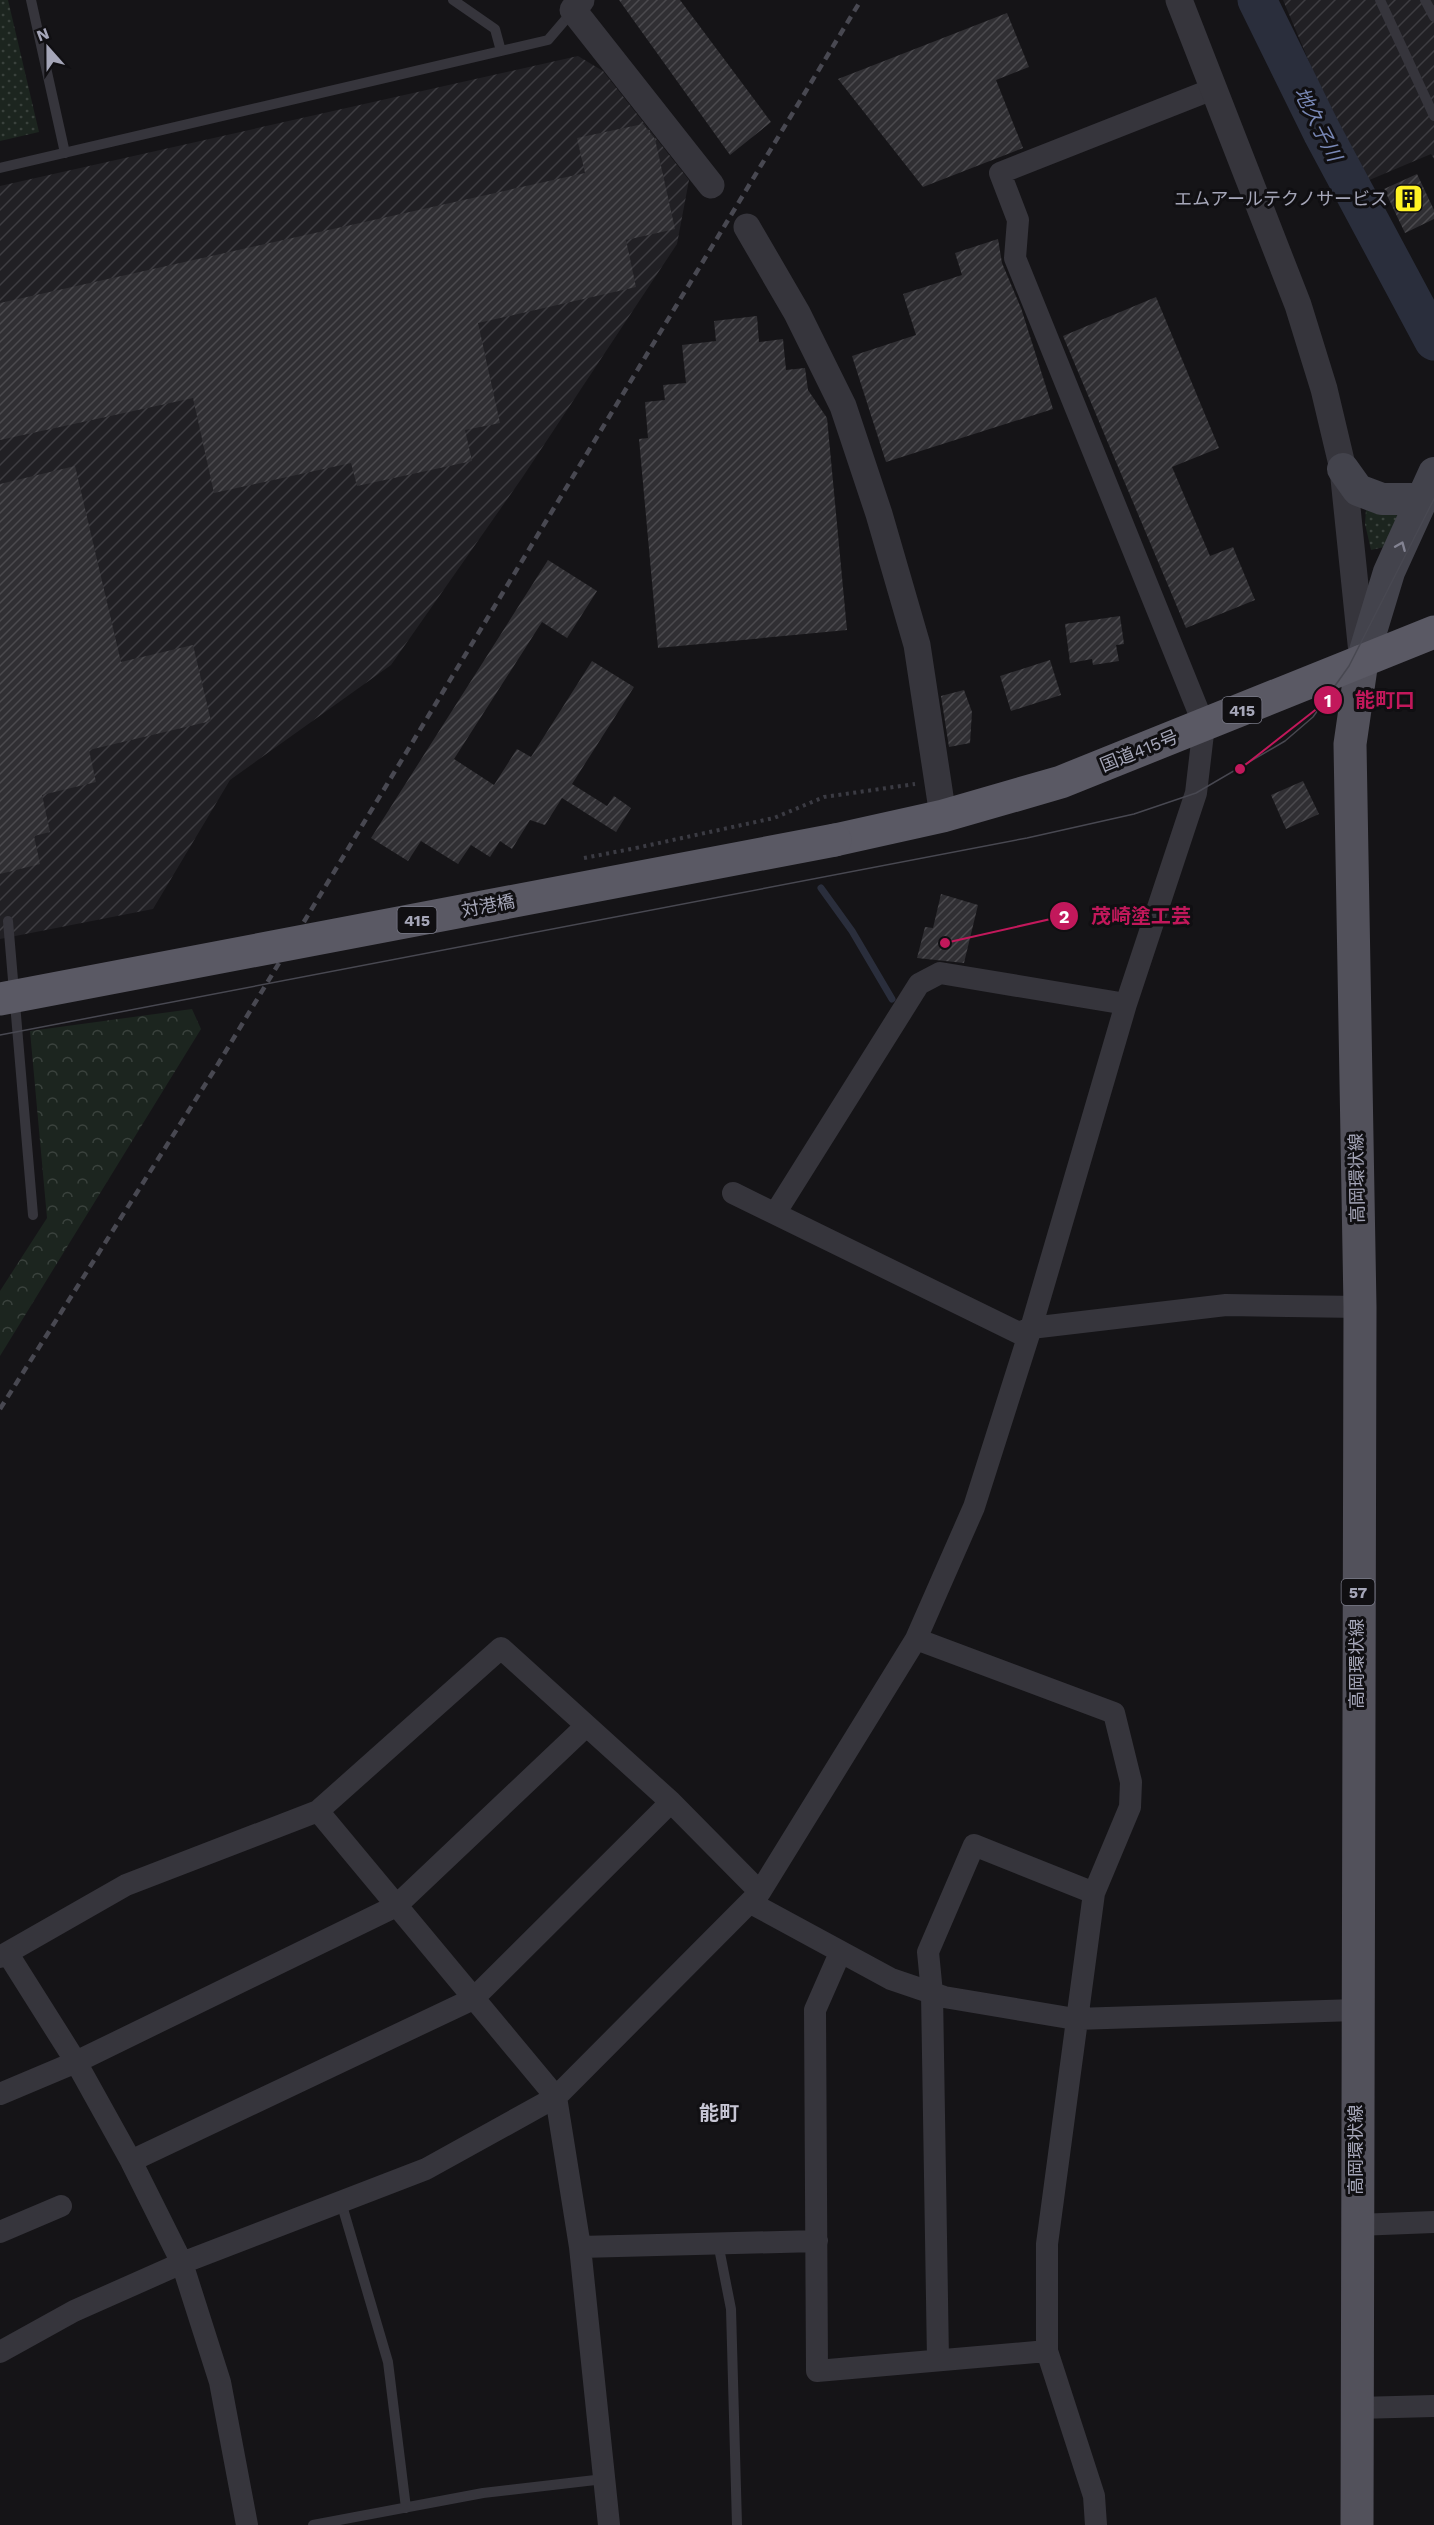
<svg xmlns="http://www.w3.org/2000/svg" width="1434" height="2525" font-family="'Work Sans','Noto Sans JP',sans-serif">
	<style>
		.industrial { fill: url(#industrial-furrows) }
		.grass { fill: url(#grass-dots) }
		.forest { fill: url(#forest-crowns) }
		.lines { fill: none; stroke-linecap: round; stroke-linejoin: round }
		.stream { stroke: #2a2e3c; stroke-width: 7 }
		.river { stroke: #2a2e3c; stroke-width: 39 }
		.building { fill: url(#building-hatch) }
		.path { stroke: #3b3b43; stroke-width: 4; stroke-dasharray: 3 4.5; stroke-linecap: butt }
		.service { stroke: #36353c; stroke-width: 10 }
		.minor { stroke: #36353c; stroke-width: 22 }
		.tertiary { stroke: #36353c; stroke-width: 27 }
		.secondary { stroke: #43434c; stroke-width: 32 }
		.primary { stroke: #52515b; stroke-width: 33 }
		.trunk { stroke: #5a5964; stroke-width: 33 }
		.tram { stroke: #484851; stroke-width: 1.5 }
		.rail { stroke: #484851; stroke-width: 4.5; stroke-dasharray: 8 6; stroke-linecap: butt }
		.path-bridge { stroke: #3b3b43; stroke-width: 4; stroke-dasharray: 3 4.5; stroke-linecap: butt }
		.trunk-bridge { stroke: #5a5964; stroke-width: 33 }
		.oneway { stroke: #838392 }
		.labels { text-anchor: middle; stroke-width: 6; stroke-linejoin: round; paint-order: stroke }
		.shield { fill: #100f12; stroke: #787986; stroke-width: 1.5 }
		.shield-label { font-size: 16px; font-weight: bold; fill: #a5a6b8 }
		.poi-label { font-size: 18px; fill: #a5a6b8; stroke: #100f12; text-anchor: end }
		.street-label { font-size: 18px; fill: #a5a6b8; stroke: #100f12 }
		.water-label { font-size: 20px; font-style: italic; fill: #7988b6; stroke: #100f12 }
		.neighbourhood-label { font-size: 20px; font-weight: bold; fill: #c7c6d4; stroke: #100f12 }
		.leader { fill: none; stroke: #c2185b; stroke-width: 2 }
		.callout-dot { fill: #c2185b; stroke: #100f12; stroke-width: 2 }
		.mark-label { font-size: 18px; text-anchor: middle; font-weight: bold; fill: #fff }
		.callout-label { font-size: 20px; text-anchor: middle; font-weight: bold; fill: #c2185b; stroke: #100f12; stroke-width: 6; stroke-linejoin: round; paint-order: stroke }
	</style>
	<defs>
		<pattern id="industrial-furrows" width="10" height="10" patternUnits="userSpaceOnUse" patternTransform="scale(1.5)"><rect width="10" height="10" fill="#212024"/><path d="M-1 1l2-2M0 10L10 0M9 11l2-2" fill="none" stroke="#3e3d42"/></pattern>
		<pattern id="grass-dots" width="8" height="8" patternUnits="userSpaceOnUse" patternTransform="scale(1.5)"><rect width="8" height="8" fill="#1c251f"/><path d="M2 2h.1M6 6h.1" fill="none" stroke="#3a423d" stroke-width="1.8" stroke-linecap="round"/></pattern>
		<pattern id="forest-crowns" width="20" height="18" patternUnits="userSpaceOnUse" patternTransform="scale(1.5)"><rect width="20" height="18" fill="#1c251f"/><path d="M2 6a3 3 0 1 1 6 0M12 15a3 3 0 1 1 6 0" fill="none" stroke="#3a423d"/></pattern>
		<pattern id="building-hatch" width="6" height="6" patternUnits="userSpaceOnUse" patternTransform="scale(1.5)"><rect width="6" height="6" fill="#302f33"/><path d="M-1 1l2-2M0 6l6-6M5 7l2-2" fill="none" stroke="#4b4a4e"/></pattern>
	</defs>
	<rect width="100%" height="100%" fill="#151417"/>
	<path class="industrial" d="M1283,0H1434V159L1431,154L1367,181L1313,71Z
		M578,56L603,71L689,180L677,244L522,478L391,665L230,780L153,909L0,939V186Z"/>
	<path class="grass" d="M0,0H8L39,132L0,141Z
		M1376,505L1402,516L1384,547L1371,550L1365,524L1366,509Z"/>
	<path class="forest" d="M192,1009L201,1029L0,1356V1291L47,1218L30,1031Z"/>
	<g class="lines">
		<path class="stream" d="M821,888L852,931L892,999"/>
		<path class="river" d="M1257,0L1322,132L1434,341"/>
	</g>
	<path class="building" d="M619,0H680L771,122L730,155Z
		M1007,13L1029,67L996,80L1023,148L923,187L838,79Z
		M643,124L655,139L675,229L626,240L636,287L478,323L500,423L465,430L472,461L357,486L351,463L214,493L193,398L0,440V303L585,173L577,138Z
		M1417,174L1434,210V219L1405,233L1384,189Z
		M998,239L1002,263L1021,308L1053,409L886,462L852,356L916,335L903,294L962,275L955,253Z
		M1156,297L1219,448L1172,467L1210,556L1233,547L1255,600L1186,628L1063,336Z
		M757,316L759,342L783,339L786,370L805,368L808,390L827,418L847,630L658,648L639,439L648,438L645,402L665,400L663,385L686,383L682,345L716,341L714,321Z
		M75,466L121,662L193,645L211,721L89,750L96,782L42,795L50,832L34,836L40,864L0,874V484Z
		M548,560L597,591L567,638L542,622L454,759L494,785L517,749L531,757L592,661L634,687L572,784L607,806L614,796L631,808L616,832L562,798L545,825L530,820L512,849L500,841L490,857L471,845L458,864L421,841L408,861L371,838Z
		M1120,616L1124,644L1116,645L1119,661L1093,665L1092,659L1070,663L1065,624Z
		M1050,660L1061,695L1011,711L1000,676Z
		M964,690L972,712L970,743L949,747L941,696Z
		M1303,781L1319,814L1286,829L1271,795Z
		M941,894L978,905L964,963L917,958L925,927L933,928Z"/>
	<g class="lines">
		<path class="path" d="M636,848L774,818L824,797L915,784"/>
		<path class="service" d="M31,0L65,153
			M453,0L495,29L501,51
			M1380,0L1434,116
			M1425,0L1434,17
			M0,168L548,40L572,12
			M8,921L33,1215
			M341,2202L388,2362L406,2508
			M718,2243L731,2309L737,2525
			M313,2525L483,2493L604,2479"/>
		<path class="minor" d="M733,1193L1019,1333L1031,1328L1226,1305L1360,1307
			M776,1212L919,984L940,973L1126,1004
			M916,1639L1114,1713L1131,1782L1130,1807L1094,1893L1047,2244V2351L1094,2496L1096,2525
			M318,1811L556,2097L580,2247L609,2525
			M751,1903L891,1979L944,1997L1075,2019L1356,2010
			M840,1953L815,2010L817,2371L1047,2351
			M8,1954L76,2062L131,2161L182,2263L220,2382L247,2525
			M0,1957L126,1885L318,1811L501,1648L671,1802L760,1892
			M0,2094L76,2062L396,1906L586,1726
			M131,2161L473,1999L671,1802
			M1357,2225L1434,2222
			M0,2232L61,2206
			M580,2247L817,2241
			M0,2352L74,2311L182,2263L426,2169L556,2097L760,1892L916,1639L974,1507L1031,1328L1126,1004L1196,793L1204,725L1015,258L1018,220L1000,173L1213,89
			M938,2360L932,1993L928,1952L974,1845L1094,1893
			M1357,2408L1434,2406"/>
		<path class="tertiary" d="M581,0L573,10L711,185
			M1179,0L1298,305L1324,389L1343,469L1362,653
			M747,227L797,313L843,406L879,514L917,645L943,816"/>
		<path class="secondary" d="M1343,469L1358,490L1382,499H1421
			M1362,661L1389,572L1434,473"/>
		<path class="primary" d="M1357,2525L1360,1307L1350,744L1362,661"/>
		<path class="trunk" d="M835,840L943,816L1061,782L1434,632"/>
		<path class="tram" d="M0,1035L1027,838L1134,814L1196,793L1285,741L1313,717L1349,666L1434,499"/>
		<path class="rail" d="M0,1409L215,1069L861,0"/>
		<path class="path-bridge" d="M584,858L636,848"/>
		<path class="trunk-bridge" d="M0,999L835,840"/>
	</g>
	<defs><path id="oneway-chevron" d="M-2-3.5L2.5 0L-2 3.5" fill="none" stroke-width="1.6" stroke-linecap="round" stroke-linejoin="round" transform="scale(1.5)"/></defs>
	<use class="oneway" href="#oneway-chevron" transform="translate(1401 546) rotate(-67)"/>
	<defs>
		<symbol id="building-square" viewBox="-11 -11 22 22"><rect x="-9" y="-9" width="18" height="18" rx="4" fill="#fff324" stroke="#100f12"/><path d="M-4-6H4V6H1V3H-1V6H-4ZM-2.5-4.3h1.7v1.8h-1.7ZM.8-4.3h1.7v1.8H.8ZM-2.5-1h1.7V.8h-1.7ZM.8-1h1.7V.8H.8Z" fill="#111"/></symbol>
	</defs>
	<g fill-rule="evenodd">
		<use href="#building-square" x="1392" y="182" width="33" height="33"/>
	</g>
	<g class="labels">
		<g class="shield">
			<rect x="1222.5" y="697" width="39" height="26" rx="4.5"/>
			<rect x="397.5" y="907" width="39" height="26" rx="4.5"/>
			<rect x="1341.5" y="1579" width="33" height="26" rx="4.5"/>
		</g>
		<g class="shield-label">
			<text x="1242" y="716">415</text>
			<text x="417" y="926">415</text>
			<text x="1358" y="1598">57</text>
		</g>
		<g class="poi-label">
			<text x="1388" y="205">エムアールテクノサービス</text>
		</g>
		<g class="street-label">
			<text transform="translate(1139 751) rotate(-22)" y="6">国道415号</text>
			<text transform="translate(488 906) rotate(-11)" y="6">対港橋</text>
			<text transform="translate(1357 1178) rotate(-91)" y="6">高岡環状線</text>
			<text transform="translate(1357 1664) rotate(-90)" y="6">高岡環状線</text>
			<text transform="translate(1356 2150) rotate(-90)" y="6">高岡環状線</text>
		</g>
		<g class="water-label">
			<text transform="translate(1318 124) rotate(63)" y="7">地久子川</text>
		</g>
		<g class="neighbourhood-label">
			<text x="719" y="2120">能町</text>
		</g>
	</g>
	<path class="leader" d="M1240 769L1328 700M945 943L1064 916"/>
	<g class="callout-dot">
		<circle cx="1240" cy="769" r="6"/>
		<circle cx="945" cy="943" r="6"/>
		<circle cx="1328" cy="700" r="15"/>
		<circle cx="1064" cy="916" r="15"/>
	</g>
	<g class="mark-label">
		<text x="1328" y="707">1</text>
		<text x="1064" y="923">2</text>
	</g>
	<g class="callout-label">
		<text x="1385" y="707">能町口</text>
		<text x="1141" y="923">茂崎塗工芸</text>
	</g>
	<g transform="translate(48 48) rotate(339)" stroke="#100f12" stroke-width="4.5" paint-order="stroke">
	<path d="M0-4.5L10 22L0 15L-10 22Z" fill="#a5a6b8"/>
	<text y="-9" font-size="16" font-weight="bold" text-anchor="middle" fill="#a5a6b8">N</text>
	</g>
</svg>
